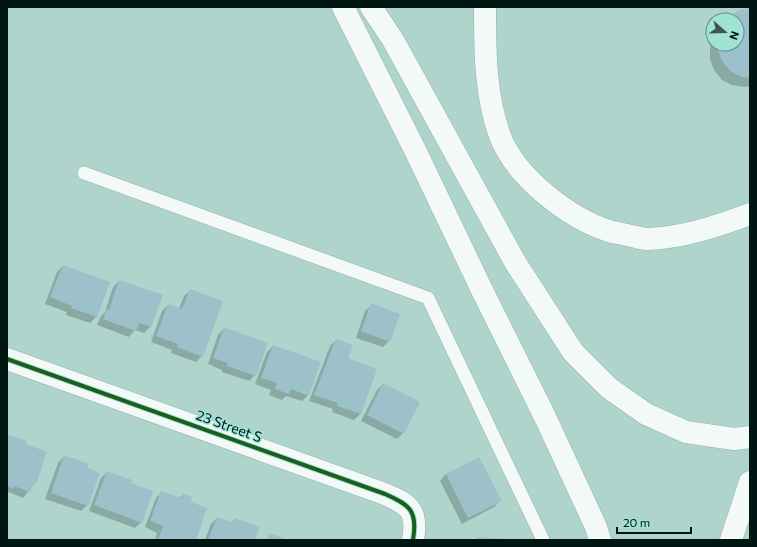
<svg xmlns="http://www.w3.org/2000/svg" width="757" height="547" font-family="Commissioner,sans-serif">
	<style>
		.shadow { fill: #0003 }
		.building { fill: #9cc1ca }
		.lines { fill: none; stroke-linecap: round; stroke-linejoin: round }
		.lane-casing { stroke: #94b2ac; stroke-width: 14 }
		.street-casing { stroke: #94b2ac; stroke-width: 23 }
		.highway-casing { stroke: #94b2ac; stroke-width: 23 }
		.lane { stroke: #f3f9f7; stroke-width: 13 }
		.street { stroke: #f3f9f7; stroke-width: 22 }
		.highway { stroke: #f3f9f7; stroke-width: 22 }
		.cycleway-casing { stroke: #9fe3d5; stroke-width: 6 }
		.cycleway { stroke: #1b5e20; stroke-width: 4 }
		.labels { text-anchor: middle; stroke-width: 3; stroke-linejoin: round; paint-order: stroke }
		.street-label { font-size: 14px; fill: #001612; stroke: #9fe3d5 }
	</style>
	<rect width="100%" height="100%" fill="#aed4cc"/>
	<path class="shadow" d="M750,9V86L744,87L732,85L722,80L714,70L710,59V47L713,38V44H737V20H728Z
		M63,266L108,283L96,317L90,323L66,315L67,312L45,304L57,272Z
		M119,281L162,295L150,327L144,333L135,330L129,337L97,325L101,316L105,312L113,287Z
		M191,290L202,356L196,362L171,353L172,350L151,342L162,311L168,305L179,309L184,296Z
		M372,305L389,341L383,347L356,338L365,311Z
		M224,328L255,375L249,381L222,372V370L208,364L218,335Z
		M336,340L347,359L360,414L354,420L332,412L333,409L309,401L330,346Z
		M273,346L308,395L302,401L286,396L282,400L269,395L271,390L255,384L267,352Z
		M383,384L403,433L397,439L361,421L377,390Z
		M7,435L35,483L23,498L9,492L7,494Z
		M64,456L86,469L87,505L81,511L45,499L58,463Z
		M479,458L500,501L494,507L462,524L440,481L446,474Z
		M107,472L130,483L141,522L135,528L89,511L101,478Z
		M162,492L179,498L183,495L189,502L194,540H155L157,533L145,527L156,498Z
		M217,518L231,523L235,519L254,540H205L211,524Z"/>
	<path class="building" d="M750,8V78L741,77L730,71L722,61L718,50V44H737V20H727L730,16L739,10Z
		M63,265L110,282L97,317L71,308L72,306L50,297Z
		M119,280L163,295L151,327L139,323L136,331L103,319L107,309L109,310Z
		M190,289L223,301L203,357L177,347L178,344L156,336L168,304L182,309Z
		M371,303L400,314L390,342L361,331Z
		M224,327L268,343L256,376L227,366L228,363L213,358Z
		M336,339L353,345L348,358L377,369L361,414L337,406L338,403L314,395Z
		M273,345L321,362L309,396L291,389L289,394L275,389L277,383L261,378Z
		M383,383L420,402L404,434L367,415Z
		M7,434L27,441L26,444L47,452L36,484L34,483L30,492L14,486V489L7,486Z
		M64,455L89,464L87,468L100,473L88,506L51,493Z
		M479,457L502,501L468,518L446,474Z
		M107,471L132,480L131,483L153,491L142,523L94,505Z
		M161,491L181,498L183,493L192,497L191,502L207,508L196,540H158L163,526L150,521Z
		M217,517L233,522L235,518L260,527L255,540H208Z
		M269,533L288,540H267Z
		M477,537L508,539V540H477Z"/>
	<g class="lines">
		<defs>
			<path id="lane" d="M84,173L428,298L543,540"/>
			<path id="street" d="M7,359L385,494C410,505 418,511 413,540"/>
			<path id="highway" d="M343,7L416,152L480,286L546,419L596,527L600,540
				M371,7L393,40L515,262L573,352L609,388L646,414L686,432L734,439L750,437
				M485,7C485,49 485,96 500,136C515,176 568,218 609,231C614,233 621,233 627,235C633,236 641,239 647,239C682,238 718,226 750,214
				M731,540L750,482"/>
		</defs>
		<use href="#lane" class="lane-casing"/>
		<use href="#street" class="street-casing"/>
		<use href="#highway" class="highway-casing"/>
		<use href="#lane" class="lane"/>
		<use href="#street" class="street"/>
		<use href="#highway" class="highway"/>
		<defs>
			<path id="cycleway" d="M7,359L385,494C410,505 418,511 413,540"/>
		</defs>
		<use href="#cycleway" class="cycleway-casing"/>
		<use href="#cycleway" class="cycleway"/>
	</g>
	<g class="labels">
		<g class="street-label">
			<text transform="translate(229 426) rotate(20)" y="5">23 Street S</text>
		</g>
	</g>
	<rect width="757" height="547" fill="none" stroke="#001612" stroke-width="16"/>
	<g transform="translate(725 32) rotate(110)"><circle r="19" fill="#9fe3d5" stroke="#5f9187"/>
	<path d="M0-3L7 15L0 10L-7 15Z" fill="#3d5853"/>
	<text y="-6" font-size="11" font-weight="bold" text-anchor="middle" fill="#001612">N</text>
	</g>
	<path d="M617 527v6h74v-6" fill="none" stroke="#001612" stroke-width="2"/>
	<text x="623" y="527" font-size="12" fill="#001612" stroke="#9fe3d5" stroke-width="3" paint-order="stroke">20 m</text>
</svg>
